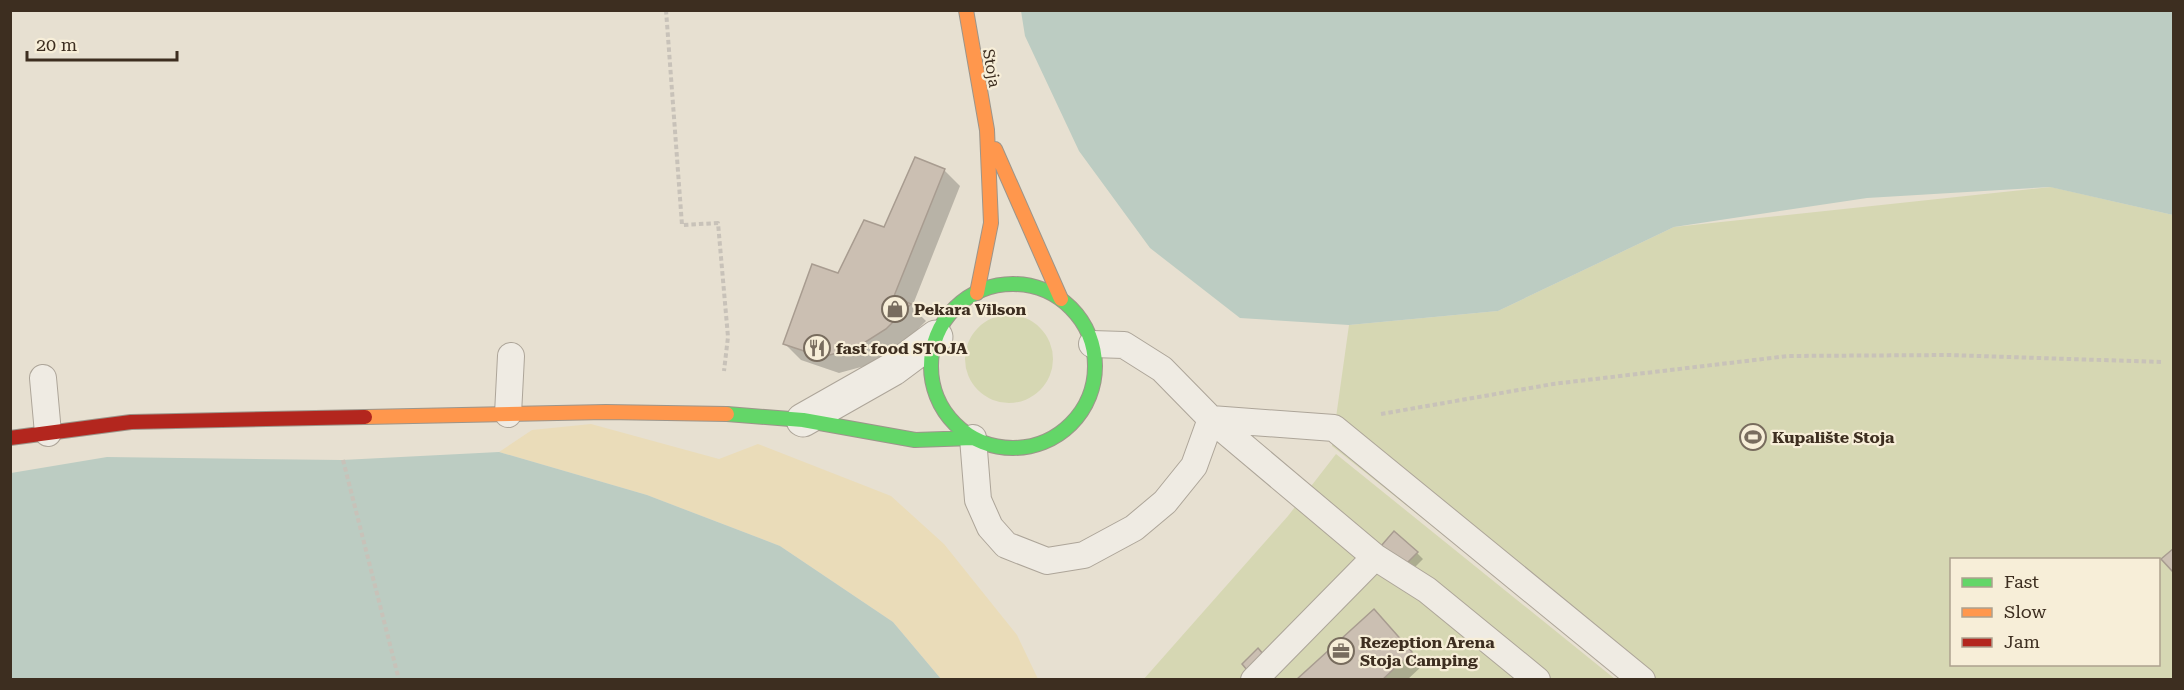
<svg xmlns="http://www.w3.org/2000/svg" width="2184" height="690" font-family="'Roboto Serif',serif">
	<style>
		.green { fill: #d6d7b3; fill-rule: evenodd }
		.sand { fill: #eadcb9 }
		.water { fill: #bcccc2 }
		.shadow { fill: #0003 }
		.building { fill: #cbbfb2; stroke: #a89c90; stroke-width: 1.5 }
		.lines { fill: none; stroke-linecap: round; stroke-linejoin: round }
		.lane-casing { stroke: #ada599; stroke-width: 28 }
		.street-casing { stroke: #ada599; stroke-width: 35 }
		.fast-casing { stroke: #9c958a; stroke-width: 16 }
		.slow-casing { stroke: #9c958a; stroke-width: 16 }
		.jam-casing { stroke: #9c958a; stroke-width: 16 }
		.path { stroke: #c8c2b9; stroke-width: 4; stroke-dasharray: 4.5 3; stroke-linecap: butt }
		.lane { stroke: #efebe3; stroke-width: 26 }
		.street { stroke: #efebe3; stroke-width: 33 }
		.fast { stroke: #63d668; stroke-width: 14 }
		.slow { stroke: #ff974d; stroke-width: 14 }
		.jam { stroke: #b3261e; stroke-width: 14 }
		.labels { text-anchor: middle; stroke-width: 4.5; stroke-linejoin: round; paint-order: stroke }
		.street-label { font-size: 16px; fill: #3d2e20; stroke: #f7eed8 }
		.poi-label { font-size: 16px; font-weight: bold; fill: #3d2e20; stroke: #f7eed8; text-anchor: start }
	</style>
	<rect width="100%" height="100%" fill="#e7e0d1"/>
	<path class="green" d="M2051,187L2173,215V679H1624L1332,446L1349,325L1498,311L1674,227ZM1952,560H2158V664H1952Z
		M965 359a44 44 0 1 1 88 0a44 44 0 1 1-88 0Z
		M1336,454L1615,679L1143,680L1288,516Z"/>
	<path class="sand" d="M591,424L719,459L758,444L891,496L944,544L1017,635L1038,679H941L893,622L780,546L647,495L499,452L532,430Z"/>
	<path class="water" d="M1021,11H2173V215L2050,187L1867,198L1674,227L1498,311L1349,325L1240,318L1150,248L1079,151L1025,36Z
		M499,452L647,495L780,546L893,622L941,679H11V473L107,457L342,460Z"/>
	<path class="shadow" d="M944,170L960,186L912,307L926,321L902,345L872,364L839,373L801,360L785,344L839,274Z
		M1389,552L1417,553L1423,559L1411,571Z
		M1386,623L1423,665L1407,680H1298Z"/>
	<path class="building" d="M915,157L945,169L894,296L911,304L886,329L856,348L822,357L783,344L812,264L838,273L864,220L884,227Z
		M1394,531L1418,552L1404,566L1381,546Z
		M2174,548V573L2161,559Z
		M1374,609L1412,652L1382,680H1296Z
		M1258,648L1269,661L1252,676L1242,664Z"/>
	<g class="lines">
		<defs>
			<path id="lane" d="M1092,344L1124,345L1162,369L1211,419L1375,557
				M43,378L48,433
				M508,414L511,356
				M1211,419L1334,428L1642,680
				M973,438L978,500L990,527L1006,545L1047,561L1084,555L1134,528L1165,502L1194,466L1211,419
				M1254,680L1375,557L1427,590L1537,680"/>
			<path id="street" d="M803,420L893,369L936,337"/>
			<path id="fast" d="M931 366a82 82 0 1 1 164 0a82 82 0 1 1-164 0Z
				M727,414L803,420L915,440L973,438"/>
			<path id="slow" d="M966,10L987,130L991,223L977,293
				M995,149L1061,299
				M365,417L606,412L727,414"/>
			<path id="jam" d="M10,438L131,422L365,417"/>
		</defs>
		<use href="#lane" class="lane-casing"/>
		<use href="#street" class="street-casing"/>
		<use href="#fast" class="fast-casing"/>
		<use href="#slow" class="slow-casing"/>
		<use href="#jam" class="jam-casing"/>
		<path class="path" d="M666,10L682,225L718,223L728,337L724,371
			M1381,414L1553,384L1788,356L1949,355L2161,362
			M343,460L399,680"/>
		<use href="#lane" class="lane"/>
		<use href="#street" class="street"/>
		<use href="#fast" class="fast"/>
		<use href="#slow" class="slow"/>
		<use href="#jam" class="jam"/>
	</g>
	<defs>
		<symbol id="shop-ring" viewBox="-11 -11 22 22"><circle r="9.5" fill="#f7eed8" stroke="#786c5e" stroke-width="1.5"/><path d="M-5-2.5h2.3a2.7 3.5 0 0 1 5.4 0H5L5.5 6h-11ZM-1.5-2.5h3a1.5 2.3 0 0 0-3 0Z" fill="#786c5e"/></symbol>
		<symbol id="restaurant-ring" viewBox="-11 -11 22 22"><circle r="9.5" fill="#f7eed8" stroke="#786c5e" stroke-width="1.5"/><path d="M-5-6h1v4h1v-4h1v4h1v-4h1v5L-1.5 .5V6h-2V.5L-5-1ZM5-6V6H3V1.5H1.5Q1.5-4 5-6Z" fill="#786c5e"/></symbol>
		<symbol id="stadium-ring" viewBox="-11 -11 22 22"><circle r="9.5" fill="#f7eed8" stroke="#786c5e" stroke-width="1.5"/><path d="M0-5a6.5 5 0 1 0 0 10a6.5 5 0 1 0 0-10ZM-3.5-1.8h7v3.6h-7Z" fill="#786c5e"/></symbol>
		<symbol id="office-ring" viewBox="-11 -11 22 22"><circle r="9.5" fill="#f7eed8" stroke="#786c5e" stroke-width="1.5"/><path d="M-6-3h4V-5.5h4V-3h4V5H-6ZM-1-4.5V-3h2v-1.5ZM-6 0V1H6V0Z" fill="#786c5e"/></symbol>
	</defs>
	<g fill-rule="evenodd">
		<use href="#shop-ring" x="880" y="294" width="30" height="30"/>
		<use href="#restaurant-ring" x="802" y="333" width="30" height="30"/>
		<use href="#stadium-ring" x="1738" y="422" width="30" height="30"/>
		<use href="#office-ring" x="1326" y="636" width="30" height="30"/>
	</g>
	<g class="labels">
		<g class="street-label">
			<text transform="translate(992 68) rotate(80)" y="6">Stoja</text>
		</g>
		<g class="poi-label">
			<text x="914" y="315">Pekara Vilson</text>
			<text x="836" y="354">fast food STOJA</text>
			<text x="1772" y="443">Kupalište Stoja</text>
			<text x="1360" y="648">Rezeption Arena<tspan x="1360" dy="18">Stoja Camping</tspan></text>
		</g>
	</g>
	<rect width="2184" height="690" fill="none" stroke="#3d2e20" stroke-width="24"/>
	<rect x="1950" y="558" width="210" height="108" fill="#f7eed8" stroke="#ada18e" stroke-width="1.5"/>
	<rect x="1962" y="578" width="30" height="9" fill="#63d668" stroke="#ada18e" stroke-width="1.5"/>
	<text x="2004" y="588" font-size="18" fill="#3d2e20">Fast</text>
	<rect x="1962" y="608" width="30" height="9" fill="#ff974d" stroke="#ada18e" stroke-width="1.5"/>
	<text x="2004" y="618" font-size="18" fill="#3d2e20">Slow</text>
	<rect x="1962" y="638" width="30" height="9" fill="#b3261e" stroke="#ada18e" stroke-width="1.5"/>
	<text x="2004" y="648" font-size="18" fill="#3d2e20">Jam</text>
	<path d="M27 51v9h150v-9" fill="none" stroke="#3d2e20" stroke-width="3"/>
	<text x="36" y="51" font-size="18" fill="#3d2e20" stroke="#f7eed8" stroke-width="4.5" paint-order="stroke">20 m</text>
</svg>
